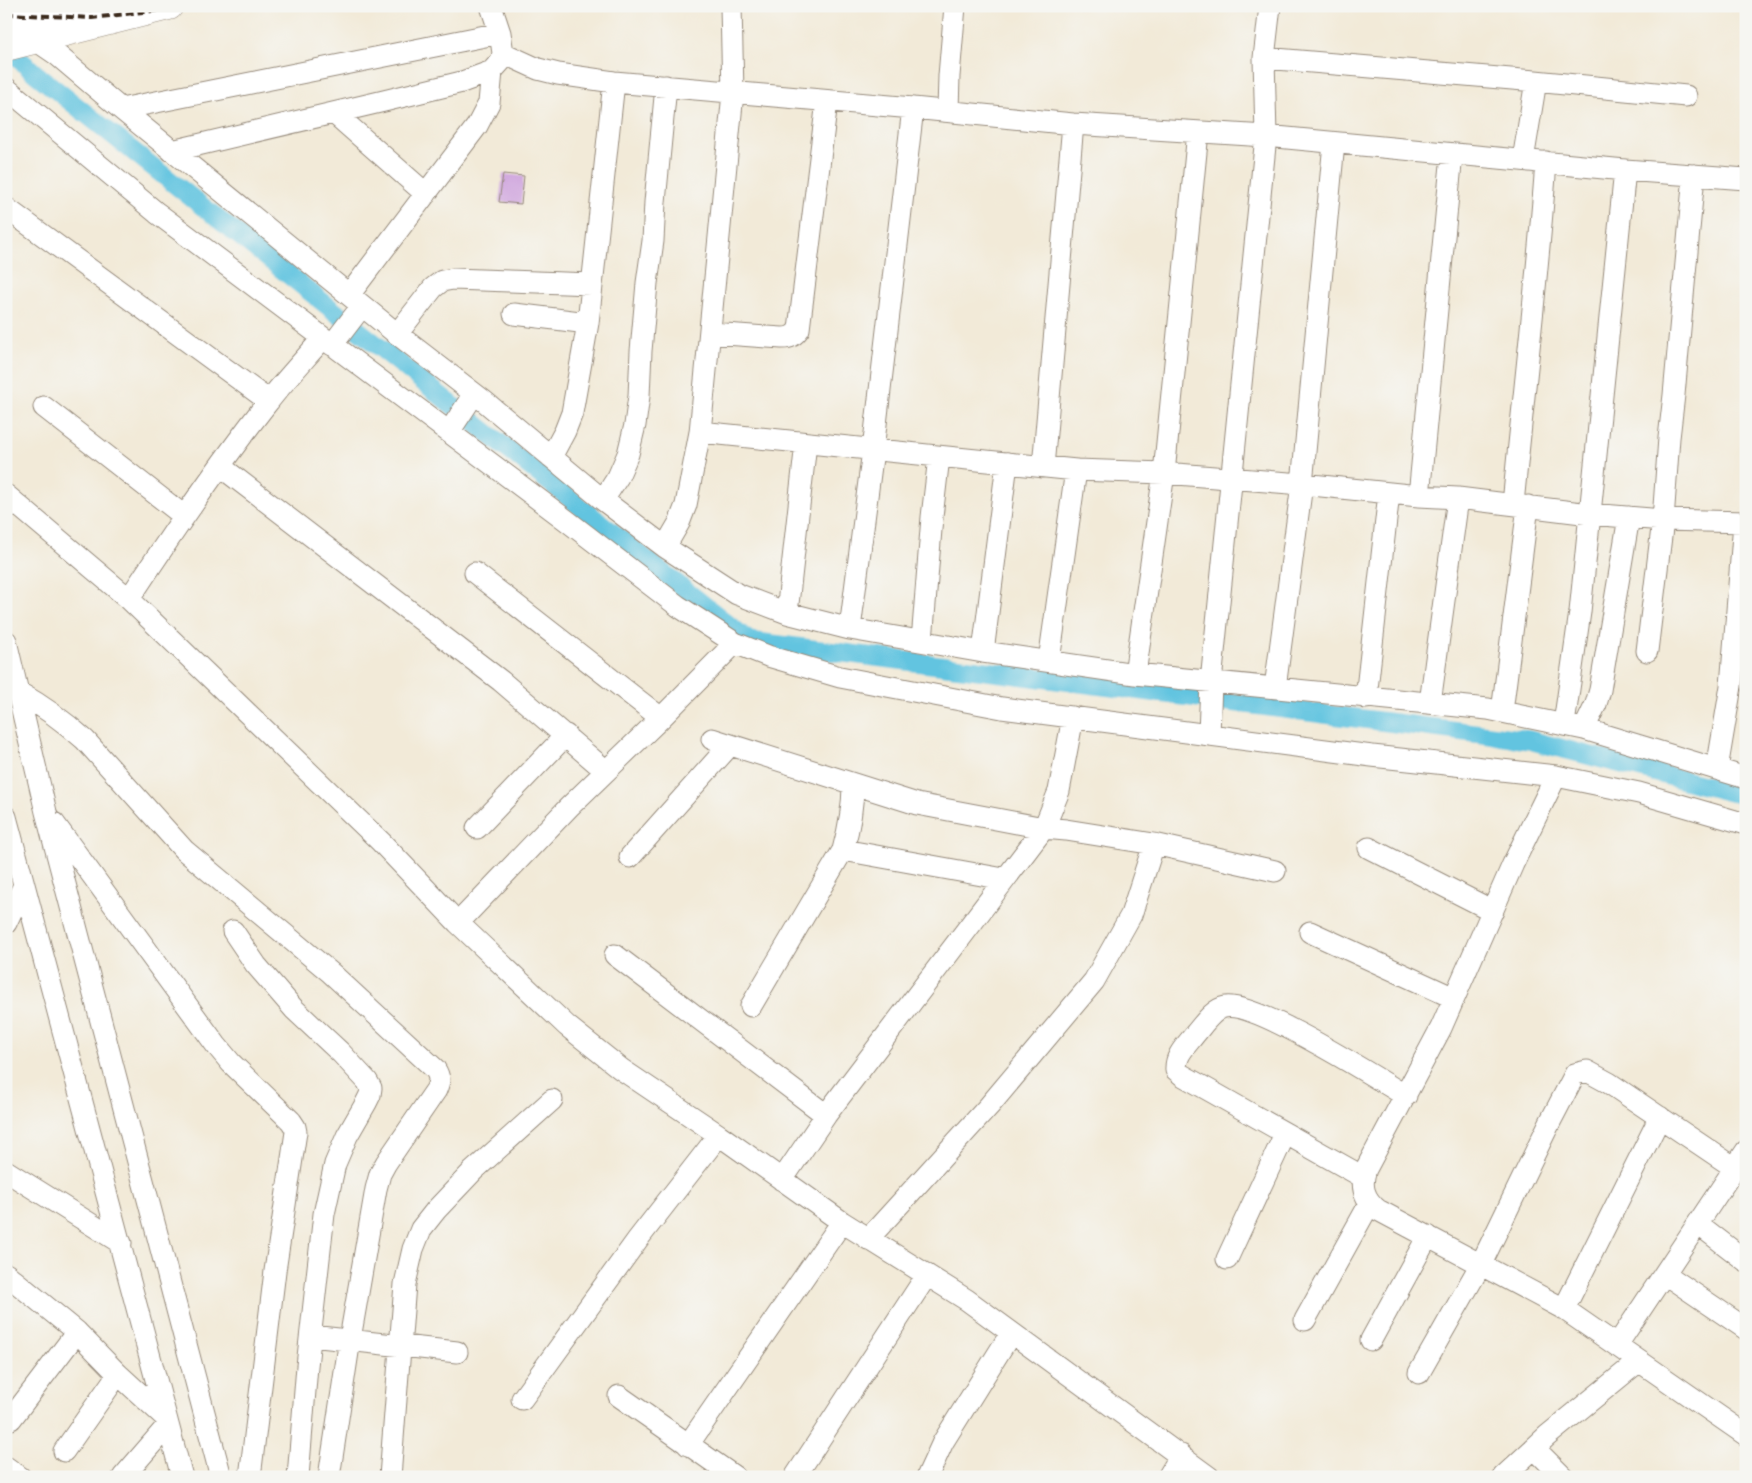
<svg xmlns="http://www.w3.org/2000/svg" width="1752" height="1483" font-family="Caveat,sans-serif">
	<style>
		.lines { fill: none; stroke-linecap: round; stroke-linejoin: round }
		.canal { stroke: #62c4e0; stroke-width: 19 }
		.building { fill: #d2aadf }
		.minor-casing { stroke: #968a7b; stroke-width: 23 }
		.highway-casing { stroke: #968a7b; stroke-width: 29 }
		.minor { stroke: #fff; stroke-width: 21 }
		.highway { stroke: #fff; stroke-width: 28 }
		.rail { stroke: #3b2a1e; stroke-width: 4; stroke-dasharray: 8 4; stroke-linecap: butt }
	</style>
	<rect width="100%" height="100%" fill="#f6f6f2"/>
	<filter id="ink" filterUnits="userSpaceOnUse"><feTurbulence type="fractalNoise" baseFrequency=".02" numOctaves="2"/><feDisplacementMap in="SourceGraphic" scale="10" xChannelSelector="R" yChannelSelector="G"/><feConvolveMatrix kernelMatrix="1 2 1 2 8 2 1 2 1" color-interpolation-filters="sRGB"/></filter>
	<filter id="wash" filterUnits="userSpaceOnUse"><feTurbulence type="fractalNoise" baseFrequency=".0096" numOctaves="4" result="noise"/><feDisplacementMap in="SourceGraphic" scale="20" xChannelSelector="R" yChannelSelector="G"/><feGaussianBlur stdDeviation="1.12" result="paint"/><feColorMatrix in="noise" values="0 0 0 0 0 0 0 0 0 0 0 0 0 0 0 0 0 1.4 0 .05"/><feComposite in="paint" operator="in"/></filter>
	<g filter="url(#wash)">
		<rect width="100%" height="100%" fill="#f2ead8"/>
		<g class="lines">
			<path class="canal" d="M6,48L36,74L749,641L1529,740L1746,796"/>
		</g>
		<g id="blocks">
			<path class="building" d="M503,174L524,176L521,204L499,202Z"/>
		</g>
	</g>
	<g filter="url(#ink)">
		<use href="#blocks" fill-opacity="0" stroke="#968a7b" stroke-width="1"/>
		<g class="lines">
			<defs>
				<path id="minor" d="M34,39L56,54L121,109L397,334L484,401L603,500L665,547L737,594L787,613L850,629L983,652L1135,674L1488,709L1584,729L1746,778
					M503,53L538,69L558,74L614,82L913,108L1073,124L1266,136L1625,170L1746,179
					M1264,58L1535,81L1534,93L1523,160
					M1535,81L1686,96
					M6,88L157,213L566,520L678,606L735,643L768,656L840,677L1002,708L1372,756L1556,776L1639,793L1746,824
					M121,109L500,33
					M948,111L949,76L955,6
					M334,113L426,194
					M172,151L384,101L462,82L492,71L501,61L503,53L500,33L491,6
					M6,208L269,401
					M349,295L477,126L489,103L492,71
					M514,314L588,323
					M711,333L782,338C790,338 794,336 799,329L827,101
					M397,334L433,288L442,281L453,279L592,284
					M332,345L362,306
					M44,407L184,516
					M449,432L474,394
					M700,432L1076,470L1164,473L1302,484L1419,496L1458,498L1590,514L1663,520L1746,522
					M551,457L565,431L572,413L588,323L614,82
					M220,466L501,681L606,771
					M1043,467L1073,124
					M6,495L129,599L381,842L458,923L567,1026L621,1069L719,1135L842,1222L967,1300L1209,1477
					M1419,496L1452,154
					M603,500L618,477L628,454L635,425L639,396L641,351L647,283L653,241L655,202L666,86
					M1513,504C1524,390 1538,276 1546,162
					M665,547L679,523L686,505L700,432L733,93L731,6
					M475,573L661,718
					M129,599C173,532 218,465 268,402C285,380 305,359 323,338
					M787,613L806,443
					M850,629L873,450L913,108
					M6,641L46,812L221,1477
					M922,641L932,517L939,457
					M1647,651L1663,520L1669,438L1674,395L1694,175
					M983,652L1007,463
					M1049,661L1076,470
					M1135,674L1164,473L1198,132
					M1275,688L1302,484L1334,143
					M18,692C43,706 64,721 85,740L184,850L331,973L435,1069C440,1077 440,1081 436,1090L386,1163L380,1174L376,1189L350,1339L329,1477
					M1366,698L1389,493
					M1430,703L1458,498
					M1502,712L1528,506
					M1564,724L1580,612L1625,170
					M1584,729L1596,704L1600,690L1629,517
					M1209,735L1211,682L1266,136L1264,58L1270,6
					M712,739L917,804L1044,828L1066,830L1154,844L1275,871
					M1717,769L1731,686L1744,522
					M1556,776L1513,864L1441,1028L1366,1169C1360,1186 1364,1199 1378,1210L1564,1309L1746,1435
					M6,817L182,1477
					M54,823L216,1045L231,1063L291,1121L295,1127L296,1132L275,1271L250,1477
					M477,828L566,735
					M1369,848L1493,911
					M843,850L1004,879
					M630,857L730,745
					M6,923L24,885
					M458,923L569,807L661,718L735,643
					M233,931L256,965L294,1009L341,1053L367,1081L371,1088L370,1095L366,1103L347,1136L335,1164L324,1214L307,1366L298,1477
					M1310,932L1454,998
					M615,955L826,1115
					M751,1006L843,850C849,828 853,808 853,785
					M6,1171L121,1243
					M1363,1177L1182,1075L1176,1070C1175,1055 1186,1046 1195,1034C1203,1025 1213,1009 1225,1007C1256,1001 1374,1077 1406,1096
					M782,1180L826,1115L1044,828L1059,791L1073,717
					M1698,1224L1746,1261
					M868,1239L989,1106L1094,981L1131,915L1154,844
					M1227,1259L1285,1134
					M6,1274L77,1332L118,1374L166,1418
					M1665,1274L1746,1329
					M1564,1309L1660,1117
					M1305,1320L1370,1203
					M311,1336L457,1352
					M1371,1340L1428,1236
					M1617,1345L1746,1151
					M1419,1373L1481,1264L1550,1122L1575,1074L1587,1071L1609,1083L1735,1168
					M619,1396L735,1477
					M522,1399L638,1239L719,1135
					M11,1419L77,1332
					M688,1445L842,1222
					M1534,1448L1563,1477
					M64,1451L118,1374
					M6,1467L20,1477
					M123,1477L168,1425
					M390,1477L405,1284L413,1249L421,1229L436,1210L473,1171L552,1100
					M795,1477L927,1275
					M927,1477L943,1442L1011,1333
					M1168,1477L1181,1455
					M1503,1477L1547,1436L1639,1361"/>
				<path id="highway" d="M6,22L75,6
					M6,47L169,6"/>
			</defs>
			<use href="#minor" class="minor-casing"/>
			<use href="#highway" class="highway-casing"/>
			<use href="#minor" class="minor"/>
			<use href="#highway" class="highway"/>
			<path class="rail" d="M6,14L92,18L194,6"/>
		</g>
	</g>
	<rect width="1752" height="1483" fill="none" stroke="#f6f6f2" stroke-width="25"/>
</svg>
